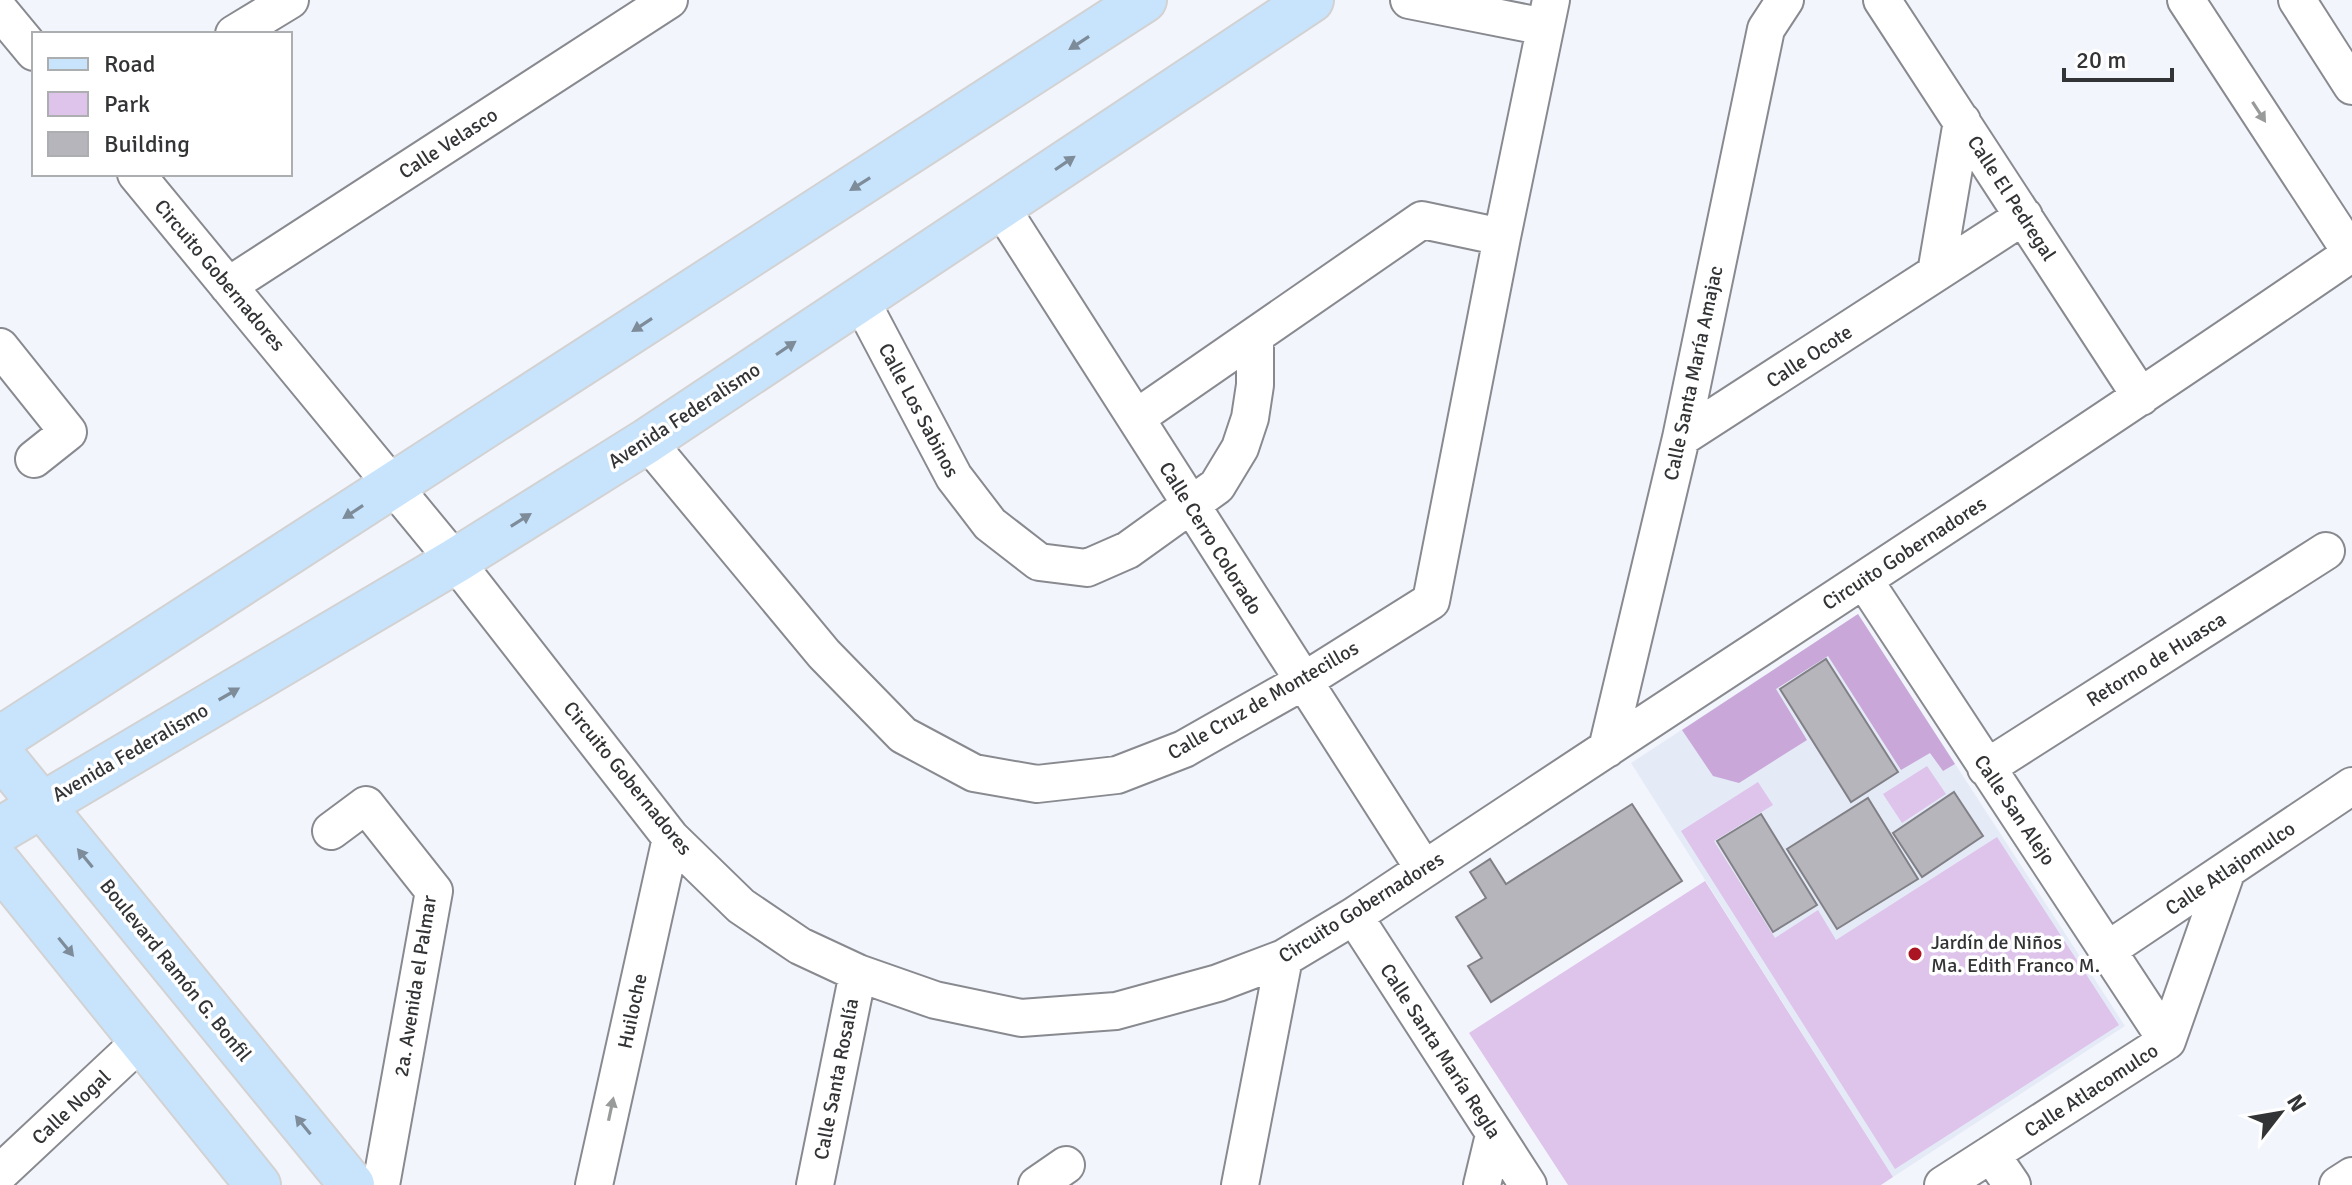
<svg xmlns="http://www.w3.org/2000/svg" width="2352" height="1185" font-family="Signika,sans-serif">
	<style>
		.built { fill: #e5eaf7 }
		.green { fill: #dec3eb }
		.forest { fill: #c9a7d9 }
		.building { fill: #b6b5bc; stroke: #808086; stroke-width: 2 }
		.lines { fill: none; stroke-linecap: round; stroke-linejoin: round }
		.minor-casing { stroke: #888a90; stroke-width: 40 }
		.major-casing { stroke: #d2d2d3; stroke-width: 48 }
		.minor { stroke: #fff; stroke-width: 36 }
		.major { stroke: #c8e4fd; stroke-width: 44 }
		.oneway { fill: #7e8c9a }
		.oneway2 { fill: #999a9a }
		.poi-dot { fill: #aa1423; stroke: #fff; stroke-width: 3 }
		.labels { text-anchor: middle; stroke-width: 7; stroke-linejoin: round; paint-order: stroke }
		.street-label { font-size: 20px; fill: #333436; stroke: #fff }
		.poi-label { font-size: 20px; fill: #333436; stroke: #fff; text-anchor: start }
	</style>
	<rect width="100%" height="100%" fill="#f3f5fc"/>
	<path class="built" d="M1858,614L2125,1026L1893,1177L1631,763Z"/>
	<path class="green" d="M1927,766L1946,794L1902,823L1883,794Z
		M1758,782L1773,805L1714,841L1775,938L1818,910L1836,940L1997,837L2119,1025L1895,1169L1681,831Z
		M1705,881L1893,1177L1881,1185H1568L1469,1033Z"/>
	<path class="forest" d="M1858,614L1955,764L1943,771L1930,753L1901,770L1828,656L1776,689L1807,740L1739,783L1713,776L1682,730Z"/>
	<path class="building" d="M1826,659L1898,772L1851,802L1780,689Z
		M1954,792L1983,836L1922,877L1893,833Z
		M1868,798L1918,879L1837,929L1787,849Z
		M1632,804L1682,881L1491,1002L1468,966L1482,958L1456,917L1486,898L1470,872L1490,859L1506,884Z
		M1761,814L1817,905L1773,932L1717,841Z"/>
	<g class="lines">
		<defs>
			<path id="minor" d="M1409,0L1545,27
				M1882,0L2141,397
				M2186,0L2352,254
				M2297,0L2352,86
				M0,11L34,52
				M234,34L290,0
				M136,174L455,561L671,838L741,906L800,946L858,973L935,1000L1021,1018L1116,1011L1218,983L1284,958L1354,916C1686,694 2023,479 2352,253
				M1000,206L1424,869
				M1936,273L1962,121
				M228,286L669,0
				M860,299L954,477L990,524L1039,562L1087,568L1128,550L1217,486L1240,448L1250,418L1255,385V337
				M0,347L68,432L34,459
				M1136,418L1422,220L1502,237
				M1681,438L2024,216
				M647,441L824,654L903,735L974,773L1037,784L1117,775L1184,749L1302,682L1431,601L1502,237L1551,0
				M1864,580L2167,1041
				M1607,749L1681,438L1766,29L1785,0
				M1986,768L2326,551
				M331,831L366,805L434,891L381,1185
				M1354,916L1528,1185
				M2109,949L2352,786
				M1991,1154L2012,1185
				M0,1173L141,1041
				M594,1185L671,838
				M815,1185L858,973
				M1037,1185L1066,1165
				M1240,1185L1284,958
				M1482,1185L1494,1135
				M1943,1185L2167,1041L2227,870
				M2338,1185L2352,1176"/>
			<path id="major" d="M0,739L1144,0
				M0,754L352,1185
				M0,830L455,561L647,441L1311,0
				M0,865L258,1185"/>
		</defs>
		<use href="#minor" class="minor-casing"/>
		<use href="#major" class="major-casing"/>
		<use href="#minor" class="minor"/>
		<use href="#major" class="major"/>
	</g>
	<defs><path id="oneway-solid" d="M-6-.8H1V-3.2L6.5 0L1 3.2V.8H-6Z" transform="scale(2)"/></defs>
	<g class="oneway">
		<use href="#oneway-solid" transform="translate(1079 43) rotate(147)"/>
		<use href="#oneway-solid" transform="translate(1065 163) rotate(-34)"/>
		<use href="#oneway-solid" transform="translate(860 184) rotate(148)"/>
		<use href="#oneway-solid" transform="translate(642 325) rotate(147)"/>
		<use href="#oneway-solid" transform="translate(786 348) rotate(-34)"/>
		<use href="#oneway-solid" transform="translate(353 512) rotate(147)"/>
		<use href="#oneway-solid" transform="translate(521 520) rotate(-32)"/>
		<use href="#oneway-solid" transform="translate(229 694) rotate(-30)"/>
		<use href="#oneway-solid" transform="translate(85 858) rotate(-129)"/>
		<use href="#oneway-solid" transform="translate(66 947) rotate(51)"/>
		<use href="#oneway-solid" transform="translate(303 1125) rotate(-129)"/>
	</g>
	<g class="oneway2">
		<use href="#oneway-solid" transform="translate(2259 112) rotate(57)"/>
		<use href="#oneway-solid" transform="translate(611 1109) rotate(-78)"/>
	</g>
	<circle class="poi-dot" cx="1915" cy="954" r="8"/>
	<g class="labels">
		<g class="street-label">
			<text transform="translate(448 143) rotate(-33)" y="7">Calle Velasco</text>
			<text transform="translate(2012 198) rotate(57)" y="7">Calle El Pedregal</text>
			<text transform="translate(220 275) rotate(50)" y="7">Circuito Gobernadores</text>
			<text transform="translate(1809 356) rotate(-33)" y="7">Calle Ocote</text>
			<text transform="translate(1693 373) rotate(-78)" y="7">Calle Santa María Amajac</text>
			<text transform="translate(919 410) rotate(62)" y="7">Calle Los Sabinos</text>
			<text transform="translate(684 415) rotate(-33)" y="7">Avenida Federalismo</text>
			<text transform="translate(1211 538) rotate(58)" y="7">Calle Cerro Colorado</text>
			<text transform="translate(1904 553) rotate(-33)" y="7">Circuito Gobernadores</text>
			<text transform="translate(2156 659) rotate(-32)" y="7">Retorno de Huasca</text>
			<text transform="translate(1263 700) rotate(-30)" y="7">Calle Cruz de Montecillos</text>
			<text transform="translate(130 752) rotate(-30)" y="7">Avenida Federalismo</text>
			<text transform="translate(628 778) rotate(51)" y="7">Circuito Gobernadores</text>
			<text transform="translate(2015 810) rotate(56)" y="7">Calle San Alejo</text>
			<text transform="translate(2230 868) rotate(-34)" y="7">Calle Atlajomulco</text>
			<text transform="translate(1361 907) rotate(-32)" y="7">Circuito Gobernadores</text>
			<text transform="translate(176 970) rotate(51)" y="7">Boulevard Ramón G. Bonfil</text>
			<text transform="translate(415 986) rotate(-81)" y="7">2a. Avenida el Palmar</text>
			<text transform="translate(632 1011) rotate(-78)" y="7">Huiloche</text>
			<text transform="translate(1441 1051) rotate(57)" y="7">Calle Santa María Regla</text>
			<text transform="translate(836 1079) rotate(-79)" y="7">Calle Santa Rosalía</text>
			<text transform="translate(2091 1090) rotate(-33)" y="7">Calle Atlacomulco</text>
			<text transform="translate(71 1107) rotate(-43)" y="7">Calle Nogal</text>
		</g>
		<g class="poi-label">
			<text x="1931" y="949">Jardín de Niños<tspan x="1931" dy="23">Ma. Edith Franco M.</tspan></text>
		</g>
	</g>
	<rect x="32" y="32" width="260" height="144" fill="#ffffff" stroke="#adaeaf" stroke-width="2"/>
	<rect x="48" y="58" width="40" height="12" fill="#c8e4fd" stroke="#adaeaf" stroke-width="2"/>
	<text x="104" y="72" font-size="24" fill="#333436">Road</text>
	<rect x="48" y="92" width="40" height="24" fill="#dec3eb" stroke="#adaeaf" stroke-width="2"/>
	<text x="104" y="112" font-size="24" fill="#333436">Park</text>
	<rect x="48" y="132" width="40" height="24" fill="#b6b5bc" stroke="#adaeaf" stroke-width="2"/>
	<text x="104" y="152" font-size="24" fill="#333436">Building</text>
	<g transform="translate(2280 1113) rotate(59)" stroke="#ffffff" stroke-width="6" paint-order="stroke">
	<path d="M0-6L14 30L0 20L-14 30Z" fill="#333436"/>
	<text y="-12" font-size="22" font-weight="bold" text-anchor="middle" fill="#333436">N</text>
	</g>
	<path d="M2064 68v12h108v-12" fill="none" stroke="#333436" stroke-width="4"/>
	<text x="2076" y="68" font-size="24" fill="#333436" stroke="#ffffff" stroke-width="6" paint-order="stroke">20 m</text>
</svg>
